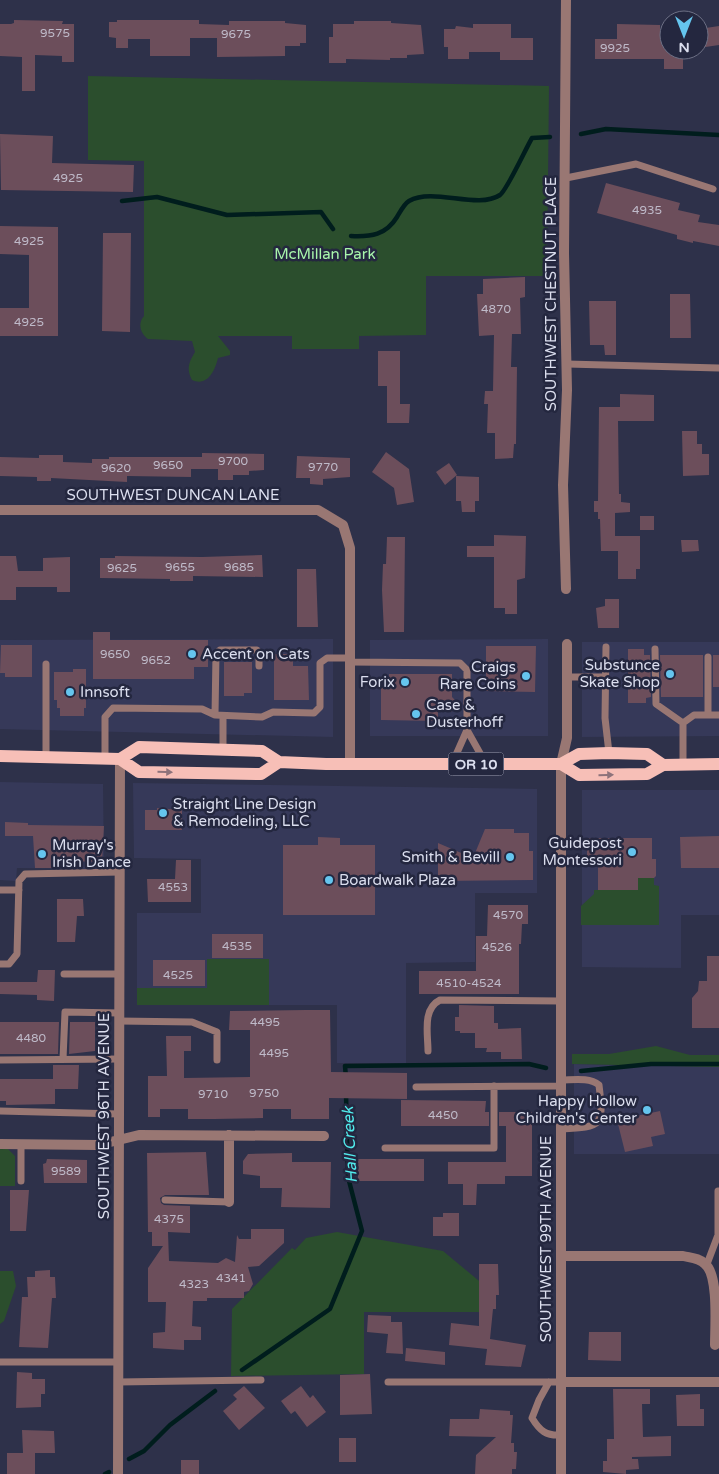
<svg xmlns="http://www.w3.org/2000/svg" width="719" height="1474" font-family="'Varela Round',sans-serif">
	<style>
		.built { fill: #363959 }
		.green { fill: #2b4e2d }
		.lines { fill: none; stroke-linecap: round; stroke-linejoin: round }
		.stream { stroke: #001d1d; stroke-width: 4.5 }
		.building { fill: #6c4e5b }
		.service { stroke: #997773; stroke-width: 7 }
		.minor { stroke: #997773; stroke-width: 10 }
		.primary { stroke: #f7bfb7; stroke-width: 12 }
		.oneway { fill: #8e737b }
		.poi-dot { fill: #65c5ee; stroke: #24273f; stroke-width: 2 }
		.labels { text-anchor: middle; stroke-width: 5; stroke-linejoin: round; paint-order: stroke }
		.number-label { font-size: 12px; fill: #bfbac9 }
		.shield { fill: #24273f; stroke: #a4a7ba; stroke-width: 1 }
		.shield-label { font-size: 14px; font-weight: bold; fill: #dbdeee }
		.park-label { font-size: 15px; fill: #a8f6ab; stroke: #24273f }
		.street-label { font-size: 15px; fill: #dbdeee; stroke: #24273f }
		.poi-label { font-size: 15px; fill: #dbdeee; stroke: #24273f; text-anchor: start }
		.water-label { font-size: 16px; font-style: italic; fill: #51ebec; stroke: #24273f }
	</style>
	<rect width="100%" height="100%" fill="#2e314a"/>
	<path class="built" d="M333,639V737L0,729V640Z
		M548,639V736H370V640Z
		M582,642H719V736L582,737Z
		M0,782L103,784L104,869L17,868L16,881L0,880Z
		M133,783L537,789V893H475V962L406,963V1063H337V1005H269V959L207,988H137V913H201V859L134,858Z
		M582,790H719V915H681V968L582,967Z
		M574,1064L719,1067V1154H574Z"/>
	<path class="green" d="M88,76L549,86L547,276H426V335L359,336V349H292V336H218L230,351V355L218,358C215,370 208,387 192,380C186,369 189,362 195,352L192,341L148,339C141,334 137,324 144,316V161L88,160Z
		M638,878H654V885L659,886V925H581V906L594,894V890H638Z
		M207,959H269V1005H137V988H207Z
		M656,1046L690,1055H719V1067L572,1064V1054H609Z
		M0,1148L8,1149L15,1156V1186H0Z
		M337,1232L443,1251L484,1285V1312H364V1374L231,1376L232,1309L292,1248L295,1250L306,1238Z
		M0,1271H13L16,1286L4,1321L0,1324Z"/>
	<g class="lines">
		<path class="stream" d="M581,134L606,129L719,135
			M122,201L157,197L227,215L321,212L333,229
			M351,236C371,237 386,235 397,217C400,212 404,204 409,201C434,187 477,210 500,195C507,190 526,148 532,138L550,137
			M581,1071L651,1064H719
			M346,1078L345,1066L529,1064L546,1068
			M242,1370L330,1309L362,1231L348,1177L346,1094
			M129,1459L144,1451L170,1425L215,1391
			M105,1474L109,1472"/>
	</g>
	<path class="building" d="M14,20L63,21L62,24H74V62H62V56L35,55V91H22V57L0,56V24H11L14,23Z
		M117,20H199V24L229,25V21H285V23L306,25V43H300V46H285V56L217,57V38H190V56H150V39H128V48H116V38L109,37V22H117Z
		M354,21H391V23L421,25L424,54L407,55V58H390V60L346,59V63H329V37H333V24H354Z
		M473,24H511V38H533V60H500V52H469V59H448V47H444V29H455L456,26L473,28Z
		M617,24L660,25V38H669V50H683V69H664V59H595V39H617Z
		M719,26V45L699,48V29Z
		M0,134L53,136L52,163L134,165L133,192L1,190Z
		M606,183L680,203L678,210L700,215L698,222L719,225V246L693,241V243L677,239V235L597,213Z
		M0,226L58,227V336H0V308H29V255L0,254Z
		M103,233H131L130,332L102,331Z
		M525,277V297L520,298L521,334H512L511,367H517L516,444H514L513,458L495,459V433H487L488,404H484L485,391H493L494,335L479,336L477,294H483V279Z
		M670,294H690L691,338H670Z
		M589,301H616V355H605L604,345H590Z
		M378,351H400V404H410L409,423H387V386H378Z
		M620,394L654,395V421H618L619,494H621V502L630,503V512L615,513V536H640V569H636V579H618V551H601L600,519H598V512H594V501H598L599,407H620Z
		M682,431H697V444H702V454H709V475L683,476Z
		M386,452L409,469L414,502L397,505L394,488L372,472Z
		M202,453L264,454V470L249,471V475H233V480H218V469H191V477L127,476V482L51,478V481H37V477L0,476V457L39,458V455H63V462L92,463V459H109V457H202Z
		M297,456L350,458V477L323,479V485L310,484V478H296Z
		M449,463L457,475L445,485L436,472Z
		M456,476L479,477V501H475V512H462L461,501H456Z
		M640,516H654V530H640Z
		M494,535L526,536L525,578L517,580V614H505V608H494V557H467V546H494Z
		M387,537H405L404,632H384L382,590L383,564H386Z
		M681,540H698L699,551L682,552Z
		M262,555L263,577L193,576V581H170V579L100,578V558H115V556L202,557Z
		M0,556H16L18,571H43V558L70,557V592H57V587H16V600H0Z
		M297,569H316L318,627H297Z
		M605,599H619V628H598L596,608L605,606Z
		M93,632H110V640H208V667H194V679H93Z
		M1,645H32V677H5V673H0Z
		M486,646H536L535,692L486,691Z
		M628,649H644V655H650L651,697L646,698V703H628Z
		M274,654H293V666H308L309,700H274Z
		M660,655H703V697H661Z
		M713,655H719V687H713Z
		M224,662H252V693H244V696H224Z
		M73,669H86V708H84V716H60V708H57V700H54V672H73Z
		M389,674H452V697L455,700L452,703V712H438V721L381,720V685H389Z
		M157,808L182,810V830H145V810H157Z
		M5,822L28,823V825L104,826L102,862L62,861V868H35L33,836H5Z
		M485,829H514V833H529V851H533V880L438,881V843L473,858Z
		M719,836V868H681L680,837Z
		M318,837L340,838V845H375V915H283V845H318Z
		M587,838H652V859H656V876L654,878H638V890H598V864H587Z
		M176,860H191V902H148L147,879H175Z
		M57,899H83L84,916H77L75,942H57Z
		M488,905H528V924H522L521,944H519V994H419V971H476V936H487Z
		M212,934H263V958H212Z
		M707,956H719V1028H692V998L698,991L699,981H707Z
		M153,960H205V986H153Z
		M38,970H55L54,1001L37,1000V995L0,994V982H37Z
		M459,1005L494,1006V1023H498V1029L521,1028L522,1059H501V1052H486L487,1048H475V1033H460V1031H455V1017H459Z
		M306,1010H330L331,1072L407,1073V1099L329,1098V1119H291V1109H263V1118L214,1119H188V1109H160V1117H148V1076H167L166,1036H191V1051H184V1078L250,1077V1030H229L230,1011Z
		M0,1022H59L58,1054H0Z
		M70,1022H95V1051L69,1054Z
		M53,1065H79L78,1089H55V1104L6,1105V1101H0V1079H53Z
		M401,1100L486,1101L485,1112H489V1126H401Z
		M660,1111L665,1134L651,1137L653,1146L625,1152L617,1120Z
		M499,1112H532V1176H505V1184H477L476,1205H463V1184H448V1162H506V1126H499Z
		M206,1152L209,1195H165L160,1198L161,1203L164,1205L190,1206V1233L168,1232L169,1261L218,1263L226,1258L235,1262L237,1235L239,1239H251V1229H284V1243L259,1266L248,1267L253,1284L249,1291L244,1292V1298H207V1301H193L192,1326L201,1327V1340H184V1350L153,1348V1333L165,1332L166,1302H148V1268L163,1246H152V1232H148L147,1153Z
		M292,1153V1162H331L330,1208L281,1207L282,1188H260V1176L243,1174V1161L248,1154Z
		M47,1159L87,1160V1183H44L43,1164L46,1163Z
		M358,1159H424V1181H358Z
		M10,1190H29L26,1231H10Z
		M443,1213H459V1236H433V1217H443Z
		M479,1264H498L499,1295H496V1309H493L490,1339L526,1345L521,1367L485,1365L487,1349L449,1345L451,1323L479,1326Z
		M50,1270V1277H55L56,1298H52L48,1348L19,1347L22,1297H28L27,1277H35V1271Z
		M368,1315L391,1316V1322H402L403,1354L386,1353L388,1334L367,1332Z
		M589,1332H621V1361L588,1360Z
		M406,1348L445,1352V1365L405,1361Z
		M17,1372L32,1373V1379H45V1394H41V1407L16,1408Z
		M370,1374L372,1414L340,1415V1375Z
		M244,1386L265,1408L239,1430L223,1411L237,1399L233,1395Z
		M301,1386L310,1398L313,1395L326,1412L307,1427L295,1411L291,1414L281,1401Z
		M613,1389H650V1404H642L643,1437L671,1436V1456L632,1457V1459H638L639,1469L626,1470V1474L603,1472V1461H607V1439H614Z
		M700,1394V1409H704V1426H677L676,1395Z
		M480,1409L510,1411V1415H513L511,1443H514V1452H517L516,1469H512V1474H475L476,1455L496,1437L449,1436L450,1419H479Z
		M22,1430L54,1431L55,1453H35V1474H7V1453H23Z
		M339,1438H356V1462H339Z
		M181,1460H199V1474H181Z"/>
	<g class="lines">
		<path class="service" d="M566,178L636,164L713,189
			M567,364L719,368
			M606,647L605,718L609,753
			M655,649L656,704L683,723
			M708,657V715
			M350,662L460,663L467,670V730L452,764
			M567,677H605
			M215,715L216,654L220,650H257L259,653V666
			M223,716V749
			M683,723V764
			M683,723L694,715H719
			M467,730L486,764
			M46,757V664
			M105,759V717L113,708L202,709L215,715L262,717L273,712L314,713L320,707V663L327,658H350
			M0,890H19
			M0,964H9L17,954L19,881L25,874L120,872
			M64,974H119
			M119,1021L192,1022L217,1032V1060
			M428,1051C428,1034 422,1009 440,1000L560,1001
			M63,1059L65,1012L119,1013
			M0,1060L119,1059
			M561,1080C573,1080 589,1077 599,1085C604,1126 603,1127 561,1129
			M416,1087L560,1086
			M0,1111L119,1114
			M385,1148H494V1086
			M21,1181V1144
			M165,1200L229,1202
			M707,1264L718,1235V1191
			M0,1362H118
			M118,1382L261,1380
			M388,1382H561
			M549,1382L539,1400L532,1418C540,1431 546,1436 561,1435"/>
		<path class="minor" d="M0,510H318L343,525L350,548V764
			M566,589L563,485L567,390L564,253L566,0
			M229,1135V1202
			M0,1144L98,1145L139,1135L324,1136
			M561,1256H683C691,1258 699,1258 705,1264C719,1275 715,1327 715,1345
			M561,1382H719
			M118,1474L120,759
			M561,1474V764L567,738V644"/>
		<path class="primary" d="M0,756L120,759L139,772L261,774L279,762
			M120,759L139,747L262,751L279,762L326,764H561L579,754L609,753L647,754L663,765
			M561,764L579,775L647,774L663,765L719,764"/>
	</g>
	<defs><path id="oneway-solid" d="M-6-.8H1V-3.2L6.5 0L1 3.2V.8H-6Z" transform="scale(1.25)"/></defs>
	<g class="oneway">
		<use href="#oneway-solid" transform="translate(165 772) rotate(1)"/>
		<use href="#oneway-solid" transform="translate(606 775) rotate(-1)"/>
	</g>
	<g class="poi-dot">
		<circle cx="192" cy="654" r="5"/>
		<circle cx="670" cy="674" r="5"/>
		<circle cx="526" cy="676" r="5"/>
		<circle cx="405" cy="682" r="5"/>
		<circle cx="70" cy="692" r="5"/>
		<circle cx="416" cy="714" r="5"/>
		<circle cx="163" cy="813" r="5"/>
		<circle cx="632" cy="852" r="5"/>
		<circle cx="42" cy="854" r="5"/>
		<circle cx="510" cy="857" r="5"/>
		<circle cx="329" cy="880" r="5"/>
		<circle cx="647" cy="1110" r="5"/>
	</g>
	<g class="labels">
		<g class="number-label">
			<text x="55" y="37">9575</text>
			<text x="236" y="38">9675</text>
			<text x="615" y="52">9925</text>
			<text x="68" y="182">4925</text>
			<text x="647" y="214">4935</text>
			<text x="29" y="245">4925</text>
			<text x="496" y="313">4870</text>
			<text x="29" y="326">4925</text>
			<text x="233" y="465">9700</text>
			<text x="168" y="469">9650</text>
			<text x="323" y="471">9770</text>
			<text x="116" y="472">9620</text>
			<text x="180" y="571">9655</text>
			<text x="239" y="571">9685</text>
			<text x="122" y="572">9625</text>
			<text x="115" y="658">9650</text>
			<text x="156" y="664">9652</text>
			<text x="173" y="891">4553</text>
			<text x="508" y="919">4570</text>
			<text x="237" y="950">4535</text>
			<text x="497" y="951">4526</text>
			<text x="178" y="979">4525</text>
			<text x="469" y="987">4510-4524</text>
			<text x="265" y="1026">4495</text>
			<text x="31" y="1042">4480</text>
			<text x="274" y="1057">4495</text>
			<text x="264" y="1097">9750</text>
			<text x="213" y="1098">9710</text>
			<text x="443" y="1119">4450</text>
			<text x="66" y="1175">9589</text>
			<text x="169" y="1223">4375</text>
			<text x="231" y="1282">4341</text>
			<text x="194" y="1288">4323</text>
		</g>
		<rect class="shield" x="448.5" y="752.5" width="55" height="23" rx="4"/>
		<g class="shield-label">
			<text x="476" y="769">OR 10</text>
		</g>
		<g class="park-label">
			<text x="325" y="259">McMillan Park</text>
		</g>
		<g class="street-label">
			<text transform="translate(551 294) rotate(-90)" y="5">SOUTHWEST CHESTNUT PLACE</text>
			<text x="173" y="500">SOUTHWEST DUNCAN LANE</text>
			<text transform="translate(104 1116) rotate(-90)" y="5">SOUTHWEST 96TH AVENUE</text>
			<text transform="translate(546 1239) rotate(-90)" y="5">SOUTHWEST 99TH AVENUE</text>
		</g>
		<g class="poi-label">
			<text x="202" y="659">Accent on Cats</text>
			<text x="660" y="670" text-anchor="end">Substunce<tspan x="660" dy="17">Skate Shop</tspan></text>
			<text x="516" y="672" text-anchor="end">Craigs<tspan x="516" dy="17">Rare Coins</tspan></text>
			<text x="395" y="687" text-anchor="end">Forix</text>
			<text x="80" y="697">Innsoft</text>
			<text x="426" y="710">Case &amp;<tspan x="426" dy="17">Dusterhoff</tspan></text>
			<text x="173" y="809">Straight Line Design<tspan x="173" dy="17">&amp; Remodeling, LLC</tspan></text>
			<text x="622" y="848" text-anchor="end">Guidepost<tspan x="622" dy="17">Montessori</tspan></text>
			<text x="52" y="850">Murray's<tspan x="52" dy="17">Irish Dance</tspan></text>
			<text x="500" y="862" text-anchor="end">Smith &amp; Bevill</text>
			<text x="339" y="885">Boardwalk Plaza</text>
			<text x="637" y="1106" text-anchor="end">Happy Hollow<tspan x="637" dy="17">Children's Center</tspan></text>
		</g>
		<g class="water-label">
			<text transform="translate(349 1145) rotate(-93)" y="6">Hall Creek</text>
		</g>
	</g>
	<g transform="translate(684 35) rotate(180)"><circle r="24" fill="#24273f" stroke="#6d7085"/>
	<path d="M0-4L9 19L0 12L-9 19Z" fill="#65c5ee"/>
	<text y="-8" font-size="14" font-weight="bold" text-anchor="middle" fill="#dbdeee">N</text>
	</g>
</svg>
